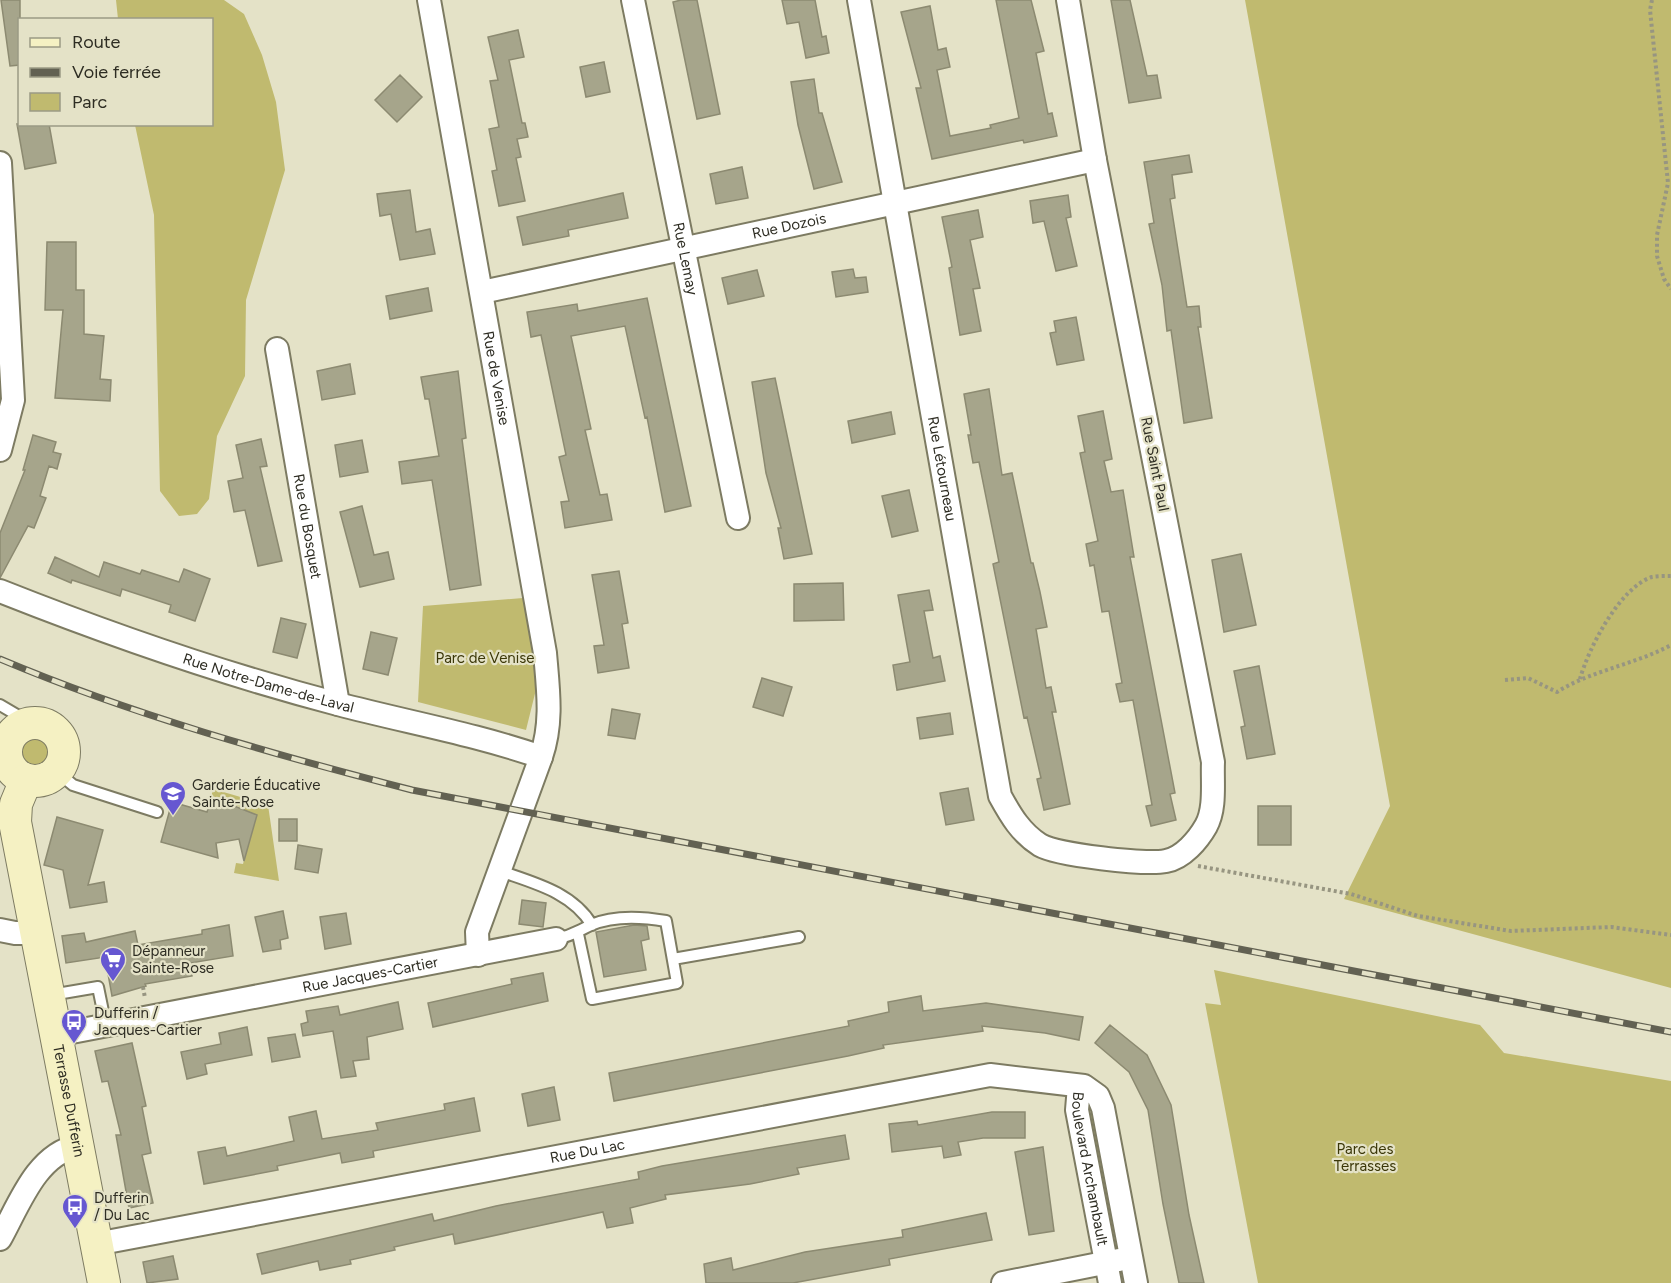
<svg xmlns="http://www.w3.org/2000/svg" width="1671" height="1283" font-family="Figtree,sans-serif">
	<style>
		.green { fill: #c0ba6f }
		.building { fill: #a6a58b; stroke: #8c8a71; stroke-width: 1.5 }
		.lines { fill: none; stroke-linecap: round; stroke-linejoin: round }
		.lane-casing { stroke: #7d7b62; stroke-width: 14 }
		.street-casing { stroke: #7d7b62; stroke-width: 26 }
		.secondary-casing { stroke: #7d7b62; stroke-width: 34 }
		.path { stroke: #979581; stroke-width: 4; stroke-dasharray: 3 3; stroke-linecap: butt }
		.lane { stroke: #fff; stroke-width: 10 }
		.street { stroke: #fff; stroke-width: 22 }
		.secondary { stroke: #f5f1c3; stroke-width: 32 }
		.rail-casing { stroke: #626152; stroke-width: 7 }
		.rail { stroke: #e4e2c7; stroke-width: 4.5; stroke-dasharray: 14; stroke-linecap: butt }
		.labels { text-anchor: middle; stroke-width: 4.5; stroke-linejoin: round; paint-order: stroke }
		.street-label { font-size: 15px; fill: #2e2d23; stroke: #e4e2c7 }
		.park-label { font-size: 15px; fill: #3b3708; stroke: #e4e2c7 }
		.poi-label { font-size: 15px; fill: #2e2d23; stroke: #e4e2c7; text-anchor: start }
	</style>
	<rect width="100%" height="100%" fill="#e4e2c7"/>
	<path class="green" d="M116,0H224L244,14L262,55L276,102L285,170L246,300L245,376L217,436L209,499L197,514L179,516L160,491L154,215L135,125L212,124V20L118,19Z
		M1245,0H1671V988L1344,899L1390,806Z
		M535,597L545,653L526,730L418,702L423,606Z
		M19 753a17 17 0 1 1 34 0a17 17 0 1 1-34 0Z
		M213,789L268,805L279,881L234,873L236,863L243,864L256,815L243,811L244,808L224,802L223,805L210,802Z
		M1214,970L1480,1025L1504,1053L1671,1081V1283H1258L1205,1003L1221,1005Z
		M1094,1112L1117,1232L1111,1234L1088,1113Z"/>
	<path class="building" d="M1,0H20V65L10,66Z
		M681,0H697L720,114L697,119L673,2Z
		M782,0H815L822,37L826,36L829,53L806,58L799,22L787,24Z
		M996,0H1031L1044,51L1036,53L1048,114L1052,113L1057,136L1024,143L1023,140L932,159L916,88H921L901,12L930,6L938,50L946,48L950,67L937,70L950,136L991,128L990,125L1019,118Z
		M1111,0H1130L1147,76L1157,75L1161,98L1129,103Z
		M518,30L524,57L509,60L522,123H525L528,137L517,139L521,157L516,158L525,201L499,206L492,171L497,170L489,129L499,127L490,81L498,80L488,37Z
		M604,62L610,92L586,97L580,67Z
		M400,75L422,97L397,122L375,100Z
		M814,79L819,113H822L842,182L814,189L798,125L791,82Z
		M17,124H49L56,163L25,169Z
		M1189,155L1192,172L1172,175L1175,198L1170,199L1187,307L1199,306L1201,327H1198L1212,418L1184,423L1171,330L1167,331L1162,285L1149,224L1154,223L1144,162Z
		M742,167L748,198L716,204L710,174Z
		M410,190L416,232L430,229L435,254L400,260L391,214L380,216L377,194Z
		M623,193L628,218L568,230L569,236L523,245L517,217Z
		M1068,195L1071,217L1066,218L1077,266L1056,271L1044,221L1033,223L1030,201Z
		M978,210L983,237L970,240L980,288L973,289L981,331L960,335L949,268L952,267L942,217Z
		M47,242H76V290H84V334L104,336L100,379L111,380L110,401L55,398L63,310H45Z
		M853,269L855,278L866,277L868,292L836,297L832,272Z
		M757,270L764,296L728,304L722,278Z
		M428,288L432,311L390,319L386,296Z
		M647,298L691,506L665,512L647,417L645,418L625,326L571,336L591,429L585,430L600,495L607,494L612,520L565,528L561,502L569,501L559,457L566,455L541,335L531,337L527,312L577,304L578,311Z
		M1076,317L1084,360L1057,365L1050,333L1056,332L1054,321Z
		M350,364L355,394L322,400L317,371Z
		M458,371L466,438L462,439L481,585L450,590L432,480L402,484L399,462L439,456L429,399H425L421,377Z
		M775,378L812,554L784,559L778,528H781L766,473L752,382Z
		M989,389L1002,475L1012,473L1031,563H1033L1040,592L1047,627L1036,629L1046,688L1051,687L1056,712H1052L1070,804L1044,810L1037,779L1041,778L1027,717L1024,718L993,564L999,562L979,462L973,463L968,435H971L964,394Z
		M1103,411L1112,459L1104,461L1111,492L1123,490L1134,557H1130L1175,793L1170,794L1176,820L1151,826L1146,806L1152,805L1133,700L1120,702L1116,684L1122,683L1109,611L1102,612L1094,565L1090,566L1086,544L1098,541L1080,453L1085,452L1078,416Z
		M891,412L895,434L852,443L848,421Z
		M33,435L56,442L53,452L61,454L57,469L49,466L40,496L46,498L34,528L28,526L0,578V533L25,470H23Z
		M261,439L267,466L260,467L282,561L258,566L245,510L234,512L228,481L243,478L236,445Z
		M362,440L368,472L340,477L335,445Z
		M909,490L918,531L892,537L882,496Z
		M362,506L374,555L388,552L394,579L360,587L340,512Z
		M1241,554L1256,625L1224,632L1212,560Z
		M55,557L99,577L104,562L140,574L142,570L179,582L184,569L210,579L195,621L169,612L171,605L122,589L120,596L72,580L71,583L48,573Z
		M619,571L628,623L622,624L629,668L598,673L594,646L604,645L592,575Z
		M843,583L844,620L794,621V584Z
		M929,590L933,610L924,611L933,658L940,656L945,681L897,690L893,665L910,662L898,595Z
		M281,618L306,624L297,658L273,652Z
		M371,632L397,638L388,675L363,669Z
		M1259,666L1275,754L1247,759L1241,727L1245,726L1234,671Z
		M762,678L792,687L783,716L753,707Z
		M612,709L640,714L635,739L608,735Z
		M950,713L953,734L920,739L917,718Z
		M968,788L974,820L946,825L940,793Z
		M172,802L207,812L210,802L223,805L224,802L257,815L244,861L239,839L216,843L218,858L161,842Z
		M1258,806H1291V845H1258Z
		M57,817L103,830L88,885L104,882L107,902L70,908L63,870L44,865Z
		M279,819H297V841H279Z
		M298,845L322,849L318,873L295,869Z
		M522,900L546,903L543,927L519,924Z
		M283,911L288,938L280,940L281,949L263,952L255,917Z
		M346,913L351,944L325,949L320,917Z
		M229,925L233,956L190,963L192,976L145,984L146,986L112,996L105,957L66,963L62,936L84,933L86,942L135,931L138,945L202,934V930Z
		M634,925L647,926L649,939L641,941L646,970L604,977L596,932Z
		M543,973L548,1001L433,1027L428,1003L512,984L511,979Z
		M921,996L923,1011L986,1003L1083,1017L1079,1040L1045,1033L982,1026L983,1031L883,1045L884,1048L848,1056L614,1101L609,1073L849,1026L848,1021L889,1012L888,1002Z
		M398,1002L403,1029L367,1037L369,1059L353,1061L356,1076L341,1078L333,1031L303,1036L301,1024L308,1022L306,1011L338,1006L340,1015Z
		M1110,1025L1147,1055L1171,1105L1189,1215L1204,1283H1179L1163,1204L1148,1110L1129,1072L1095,1043Z
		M247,1027L252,1055L205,1064L207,1074L187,1079L181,1052L221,1044L219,1033Z
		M295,1034L300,1057L272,1062L268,1038Z
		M132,1043L146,1106L142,1107L151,1153L142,1155L153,1203L129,1208L116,1135H121L108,1081L102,1082L95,1051Z
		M554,1087L560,1120L528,1126L522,1094Z
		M474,1098L480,1131L373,1151L374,1157L342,1163L340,1153L277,1166L278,1170L204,1184L198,1152L225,1147L227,1156L294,1141L289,1117L316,1111L322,1139L378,1130L376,1123L445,1110L444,1104Z
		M992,1112H1025V1138H983L958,1142L961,1155L944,1158L942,1146L892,1152L889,1124L917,1121L918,1125Z
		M845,1135L849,1159L797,1168L799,1174L750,1184L665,1195L666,1199L630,1208L633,1223L607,1228L603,1212L455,1244L453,1234L394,1247L395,1250L350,1260L351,1264L320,1270L318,1261L262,1274L257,1254L432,1214L434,1221L496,1206L639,1179L638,1172L662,1166Z
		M1043,1147L1054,1231L1029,1235L1015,1152Z
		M986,1213L992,1240L889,1259L890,1265L793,1283H706L704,1264L731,1258L733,1270L805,1252L903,1237L902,1230Z
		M173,1256L178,1279L147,1283L143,1262Z"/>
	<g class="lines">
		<defs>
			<path id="lane" d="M0,705L17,715L23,726
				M57,772L73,785L157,812
				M500,871C534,883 572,892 592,925
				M556,939C574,935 576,932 591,925C614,915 643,917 666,921L677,983L592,999L578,934
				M673,959L799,937
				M51,995L98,987L106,1026"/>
			<g id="street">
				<path id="s1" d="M429,0L545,653C548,689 553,722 541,757L477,932L478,955"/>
				<path id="s2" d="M633,0L738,518"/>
				<path id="s3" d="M859,0L1000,796C1011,816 1021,833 1040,845C1057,855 1145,865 1166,861C1183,858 1198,840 1206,826C1216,808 1212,782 1213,762L1095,160L1068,0"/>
				<path d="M0,163L13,400L0,450"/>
				<path id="s4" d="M482,292L1095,160"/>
				<path id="s5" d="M277,349L338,704"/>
				<path id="s6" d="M0,591C111,635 223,674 338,704C406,722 475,734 541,757"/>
				<path d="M0,930L15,933H37"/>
				<path id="s7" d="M56,1035L556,939"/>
				<path id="s8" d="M1079,1086L1077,1110L1110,1283"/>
				<path d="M0,1239C19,1205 36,1155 77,1146"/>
				<path id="s9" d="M96,1244L990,1075L1084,1086L1098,1096L1103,1108L1136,1283"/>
				<path d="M1003,1283L1119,1260"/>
			</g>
			<g id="secondary">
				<circle cx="35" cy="752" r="29"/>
				<path id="s10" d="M26,780L16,804L15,822L104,1283"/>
			</g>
		</defs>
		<use href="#lane" class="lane-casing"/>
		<use href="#street" class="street-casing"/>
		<use href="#secondary" class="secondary-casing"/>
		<path class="path" d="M1652,0L1650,10L1668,183L1657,235V256L1664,279L1671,289
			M1580,679C1588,649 1620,587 1652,577C1658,576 1665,576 1671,576
			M1505,680L1528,678L1557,692C1592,670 1634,665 1671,645
			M1198,866L1351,894L1418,916L1511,931L1611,927L1671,935
			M143,987L145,998"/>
		<use href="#lane" class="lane"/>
		<use href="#street" class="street"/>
		<use href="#secondary" class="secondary"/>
		<defs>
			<path id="rail" d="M0,659C133,715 272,754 412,790L1671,1032"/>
		</defs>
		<use href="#rail" class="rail-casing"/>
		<use href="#rail" class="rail"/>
	</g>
	<defs>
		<symbol id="school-pin" viewBox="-11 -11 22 30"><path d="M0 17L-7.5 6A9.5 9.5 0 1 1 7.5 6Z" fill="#6657d1" stroke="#e4e2c7"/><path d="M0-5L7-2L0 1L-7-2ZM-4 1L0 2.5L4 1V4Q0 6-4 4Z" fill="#fff"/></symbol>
		<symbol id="supermarket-pin" viewBox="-11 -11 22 30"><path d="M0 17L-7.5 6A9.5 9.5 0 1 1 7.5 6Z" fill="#6657d1" stroke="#e4e2c7"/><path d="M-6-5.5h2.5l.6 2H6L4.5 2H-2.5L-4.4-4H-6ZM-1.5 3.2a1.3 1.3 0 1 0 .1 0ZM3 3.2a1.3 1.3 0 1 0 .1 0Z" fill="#fff"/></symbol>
		<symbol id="bus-pin" viewBox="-11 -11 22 30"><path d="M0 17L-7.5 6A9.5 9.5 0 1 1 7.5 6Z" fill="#6657d1" stroke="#e4e2c7"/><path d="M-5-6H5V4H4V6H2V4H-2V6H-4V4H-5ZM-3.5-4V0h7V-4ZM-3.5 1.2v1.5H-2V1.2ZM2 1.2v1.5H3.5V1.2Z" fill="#fff"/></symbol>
	</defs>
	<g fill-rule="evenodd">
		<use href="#school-pin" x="158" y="779" width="30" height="40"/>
		<use href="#supermarket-pin" x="98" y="945" width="30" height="40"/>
		<use href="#bus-pin" x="59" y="1007" width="30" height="40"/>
		<use href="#bus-pin" x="60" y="1192" width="30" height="40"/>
	</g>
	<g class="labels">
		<g class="street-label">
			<text dy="5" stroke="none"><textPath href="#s4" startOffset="314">Rue Dozois</textPath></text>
			<text dy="5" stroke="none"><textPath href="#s2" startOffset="264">Rue Lemay</textPath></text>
			<text dy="5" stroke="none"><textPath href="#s1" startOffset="384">Rue de Venise</textPath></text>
			<text transform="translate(1155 464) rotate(79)" y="5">Rue Saint Paul</text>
			<text dy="5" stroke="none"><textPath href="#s3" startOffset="476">Rue Létourneau</textPath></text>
			<text dy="5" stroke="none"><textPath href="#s5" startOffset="180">Rue du Bosquet</textPath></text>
			<text dy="5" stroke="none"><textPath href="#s6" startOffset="284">Rue Notre-Dame-de-Laval</textPath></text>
			<text dy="5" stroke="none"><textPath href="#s7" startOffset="320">Rue Jacques-Cartier</textPath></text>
			<text dy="5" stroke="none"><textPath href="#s10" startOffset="328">Terrasse Dufferin</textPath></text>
			<text dy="5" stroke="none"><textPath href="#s9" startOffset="500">Rue Du Lac</textPath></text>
			<text dy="5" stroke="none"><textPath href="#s8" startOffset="84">Boulevard Archambault</textPath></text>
		</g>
		<g class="park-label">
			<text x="485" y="663">Parc de Venise</text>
			<text x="1365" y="1154">Parc des<tspan x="1365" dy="17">Terrasses</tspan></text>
		</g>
		<g class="poi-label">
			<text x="192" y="790">Garderie Éducative<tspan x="192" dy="17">Sainte-Rose</tspan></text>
			<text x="132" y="956">Dépanneur<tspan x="132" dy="17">Sainte-Rose</tspan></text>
			<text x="94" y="1018">Dufferin /<tspan x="94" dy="17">Jacques-Cartier</tspan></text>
			<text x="94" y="1203">Dufferin<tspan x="94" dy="17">/ Du Lac</tspan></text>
		</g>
	</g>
	<rect x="18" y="18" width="195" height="108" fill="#e4e2c7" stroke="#9b9a85" stroke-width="1.5"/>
	<rect x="30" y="38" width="30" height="9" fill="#f5f1c3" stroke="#9b9a85" stroke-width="1.5"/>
	<text x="72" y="48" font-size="18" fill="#2e2d23">Route</text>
	<rect x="30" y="68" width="30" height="9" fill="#626152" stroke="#9b9a85" stroke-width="1.5"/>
	<text x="72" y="78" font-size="18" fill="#2e2d23">Voie ferrée</text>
	<rect x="30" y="93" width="30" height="18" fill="#c0ba6f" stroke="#9b9a85" stroke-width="1.5"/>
	<text x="72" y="108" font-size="18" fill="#2e2d23">Parc</text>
</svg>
